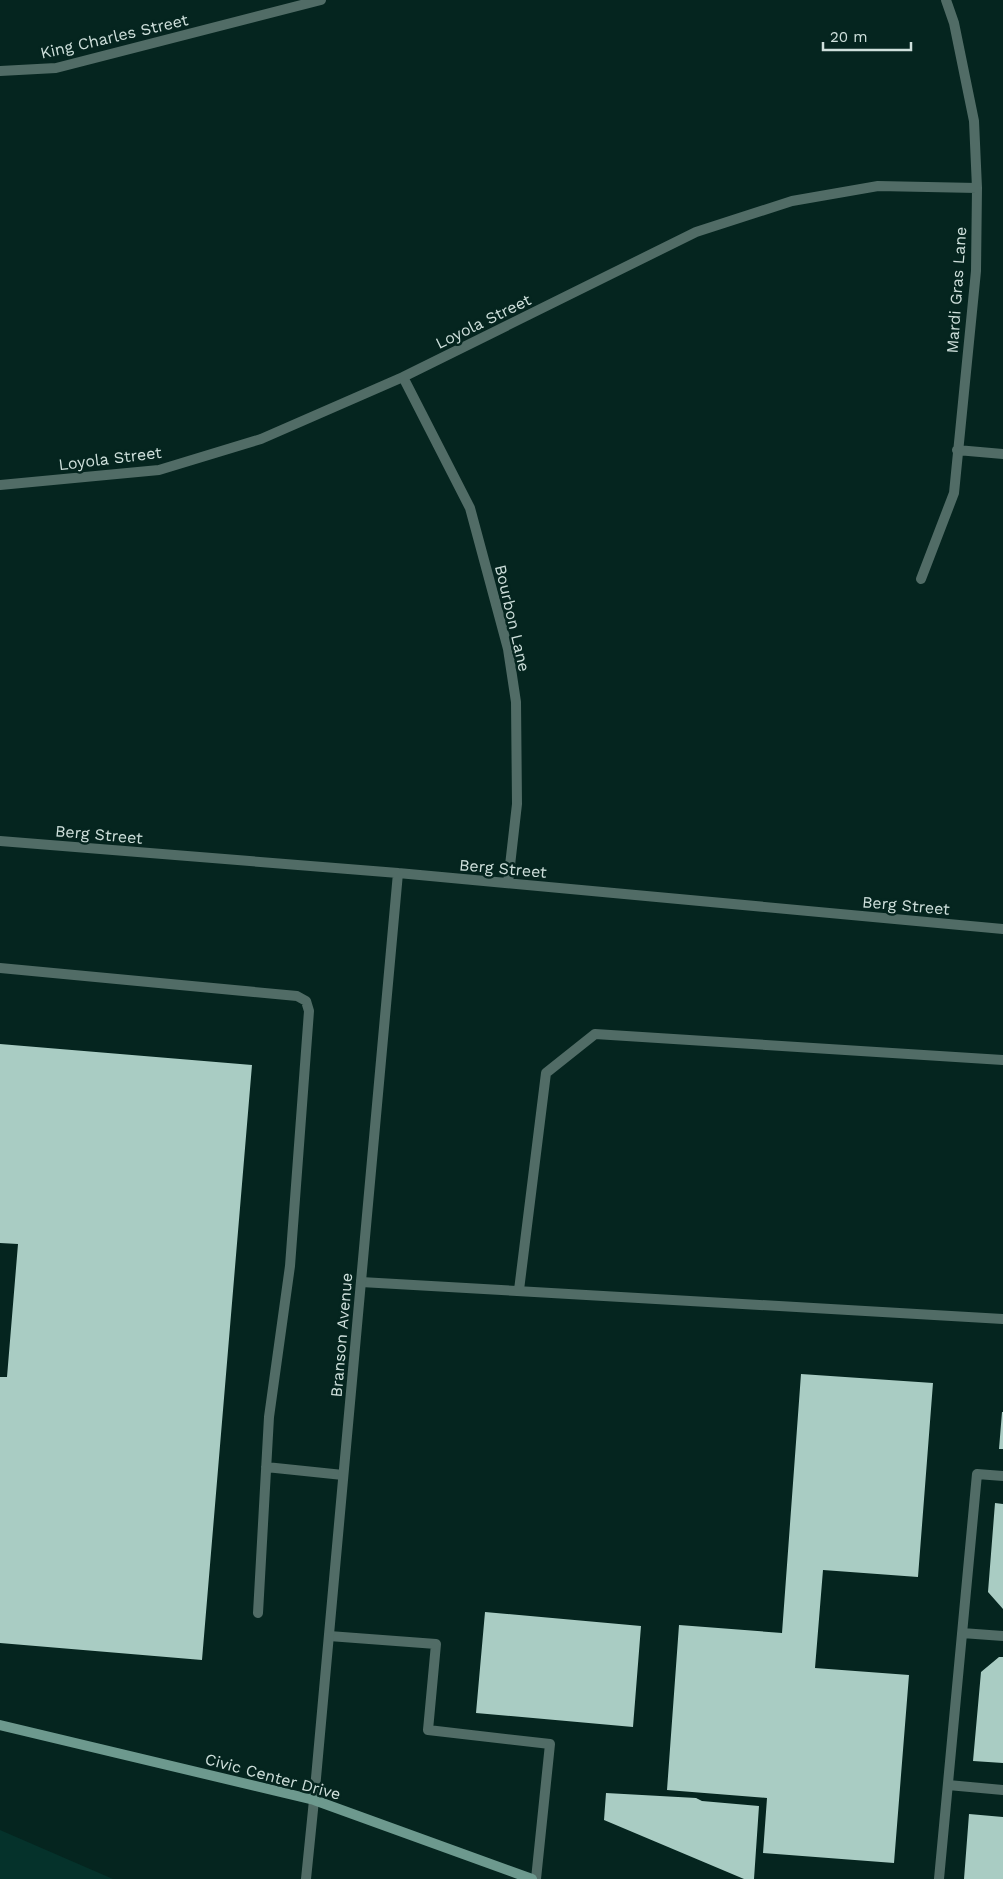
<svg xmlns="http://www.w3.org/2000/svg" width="1003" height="1879" font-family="'Work Sans',sans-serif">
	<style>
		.built { fill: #05322b }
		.building { fill: #a9ccc3 }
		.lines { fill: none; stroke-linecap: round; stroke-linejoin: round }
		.lane { stroke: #516c66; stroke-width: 10 }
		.street { stroke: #516c66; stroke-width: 10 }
		.secondary { stroke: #6d998e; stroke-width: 10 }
		.labels { text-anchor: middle; stroke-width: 5; stroke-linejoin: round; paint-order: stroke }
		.street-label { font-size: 16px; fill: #cfe0dc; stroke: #05251f }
	</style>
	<rect width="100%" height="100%" fill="#05251f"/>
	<path class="built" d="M0,1830L113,1879H0Z"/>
	<path class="building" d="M0,1044L252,1065L202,1660L0,1643V1377H7L18,1244L0,1243Z
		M801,1374L933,1383L918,1577L823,1570L815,1668L909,1675L894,1863L763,1853L767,1798L667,1790L679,1625L782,1633Z
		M1002,1412H1003V1449H999Z
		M995,1503L1003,1504V1609L988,1592Z
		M485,1612L641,1626L633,1727L476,1713Z
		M999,1657H1003V1763L973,1761L981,1672Z
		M606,1793L696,1798L702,1801L759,1806L754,1879H744L604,1820Z
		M969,1814L1003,1817V1879H964Z"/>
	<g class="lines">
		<path class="lane" d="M0,968L297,996L306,1001L309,1011L290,1266L269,1417L258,1613
			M361,1282L1003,1319
			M519,1290L546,1073L595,1034L1003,1060
			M266,1467L343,1475
			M962,1633L1003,1636
			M329,1636L436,1644L428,1730L550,1744L536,1879
			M948,1785L1003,1790
			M306,1879L314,1800
			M939,1879L977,1474L1003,1476"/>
		<path class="street" d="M0,71L56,68L321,0
			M403,377L470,508L508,649L516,702L517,804L508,883
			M957,450L1003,454
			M0,485L159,470L261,439L403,377L696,232L792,201L878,186L977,188
			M921,579L954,493L976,271L977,188L974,121L954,23L946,0
			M0,841L398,873L1003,929
			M314,1800L398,873"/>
		<path class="secondary" d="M0,1725L314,1800L532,1879"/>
	</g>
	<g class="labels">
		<g class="street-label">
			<text transform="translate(114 36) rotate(-13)" y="6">King Charles Street</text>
			<text transform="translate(956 290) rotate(-86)" y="6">Mardi Gras Lane</text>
			<text transform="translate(483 321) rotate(-26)" y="6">Loyola Street</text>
			<text transform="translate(110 458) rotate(-7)" y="6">Loyola Street</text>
			<text transform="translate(513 618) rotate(77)" y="6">Bourbon Lane</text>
			<text transform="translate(99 834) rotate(5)" y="6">Berg Street</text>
			<text transform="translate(503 868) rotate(5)" y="6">Berg Street</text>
			<text transform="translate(906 905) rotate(5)" y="6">Berg Street</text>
			<text transform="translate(341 1335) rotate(-85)" y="6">Branson Avenue</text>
			<text transform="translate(273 1776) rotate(15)" y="6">Civic Center Drive</text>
		</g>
	</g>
	<path d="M823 42v8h88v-8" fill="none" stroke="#cfe0dc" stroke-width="2.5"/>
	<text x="830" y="42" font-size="15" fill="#cfe0dc" stroke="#05251f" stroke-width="4" paint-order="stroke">20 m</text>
</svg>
